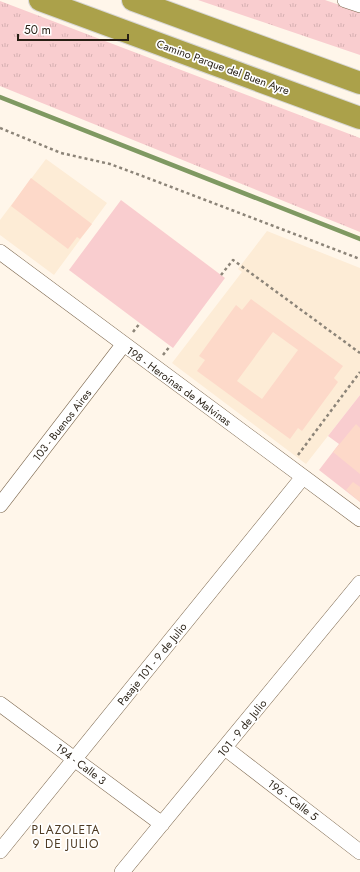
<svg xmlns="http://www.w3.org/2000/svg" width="360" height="872" font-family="Jost,sans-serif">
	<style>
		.built { fill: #fdecd6 }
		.grass { fill: url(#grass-tufts) }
		.park { fill: #f9cdcf }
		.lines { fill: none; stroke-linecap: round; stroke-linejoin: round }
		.stream { stroke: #7f9962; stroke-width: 4.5 }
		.building { fill: #fdd9c9; fill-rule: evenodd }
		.minor-casing { stroke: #7d684f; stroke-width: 16 }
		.motorway-casing { stroke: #d8d7d5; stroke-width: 24 }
		.path { stroke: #8c8478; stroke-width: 2.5; stroke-dasharray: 3 3; stroke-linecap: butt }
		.minor { stroke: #fff; stroke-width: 15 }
		.motorway { stroke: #aba14a; stroke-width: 22 }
		.labels { text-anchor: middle; stroke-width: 3.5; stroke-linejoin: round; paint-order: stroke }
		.street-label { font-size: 11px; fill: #271f14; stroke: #fff }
		.neighbourhood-label { font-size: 12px; letter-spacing: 1px; fill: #4e3b23; stroke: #fff }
	</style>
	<defs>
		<pattern id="grass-tufts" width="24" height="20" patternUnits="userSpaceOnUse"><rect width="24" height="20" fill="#f9cdcf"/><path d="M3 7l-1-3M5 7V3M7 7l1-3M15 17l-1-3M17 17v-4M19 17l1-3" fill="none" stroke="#d5b0b1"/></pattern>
	</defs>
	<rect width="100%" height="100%" fill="#fff6ea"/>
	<path class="built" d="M46,159L107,203L54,275L0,235V220Z
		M267,231L360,268V395L306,464L172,363L242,272L238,269Z"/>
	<path class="grass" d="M198,0H325L360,12V55Z
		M0,1L360,138V232L0,86Z"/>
	<path class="park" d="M121,200L225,278L173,348L69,270Z
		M360,395V502L319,470L339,444L328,436Z"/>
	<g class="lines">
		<path class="stream" d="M0,97L360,239"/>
	</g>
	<path class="building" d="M31,178L92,224L80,239L77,237L68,249L11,206Z
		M251,299L343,366L334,378L338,382L302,431L298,428L290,439L197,371L205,360L199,356L236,305L242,310ZM273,332L298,350L262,399L237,381Z
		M356,424L360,428V474L333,452Z
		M353,482L360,487V502L346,490Z"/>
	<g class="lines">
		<defs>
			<path id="minor" d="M345,0L360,5
				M0,252L360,519
				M0,505L123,345
				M0,704L162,824
				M225,748L360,852
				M0,851L303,477
				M122,872L360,583"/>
			<path id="motorway" d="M40,0L360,118
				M133,0L360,83"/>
		</defs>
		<use href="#minor" class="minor-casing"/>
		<use href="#motorway" class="motorway-casing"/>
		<path class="path" d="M0,128L61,153L110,164L145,177L360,259
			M221,275L233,260L360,353
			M133,332L140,323
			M163,355L170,346
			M298,455L360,372"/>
		<use href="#minor" class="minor"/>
		<use href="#motorway" class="motorway"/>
	</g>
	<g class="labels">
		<g class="street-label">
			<text transform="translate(223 67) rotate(20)" y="4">Camino Parque del Buen Ayre</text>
			<text transform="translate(179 386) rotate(36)" y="4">198 - Heroínas de Malvinas</text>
			<text transform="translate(62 425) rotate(-52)" y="4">103 - Buenos Aires</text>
			<text transform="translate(152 664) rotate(-51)" y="4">Pasaje 101 - 9 de Julio</text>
			<text transform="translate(242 728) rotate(-51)" y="4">101 - 9 de Julio</text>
			<text transform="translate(81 764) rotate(37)" y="4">194 - Calle 3</text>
			<text transform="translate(293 800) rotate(37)" y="4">196 - Calle 5</text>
		</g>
		<g class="neighbourhood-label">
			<text x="66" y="834">PLAZOLETA<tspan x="66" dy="14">9 DE JULIO</tspan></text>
		</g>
	</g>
	<path d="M18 34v6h110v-6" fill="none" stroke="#271f14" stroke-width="2"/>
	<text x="24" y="34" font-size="12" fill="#271f14" stroke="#ffffff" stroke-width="3" paint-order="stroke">50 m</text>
</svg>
